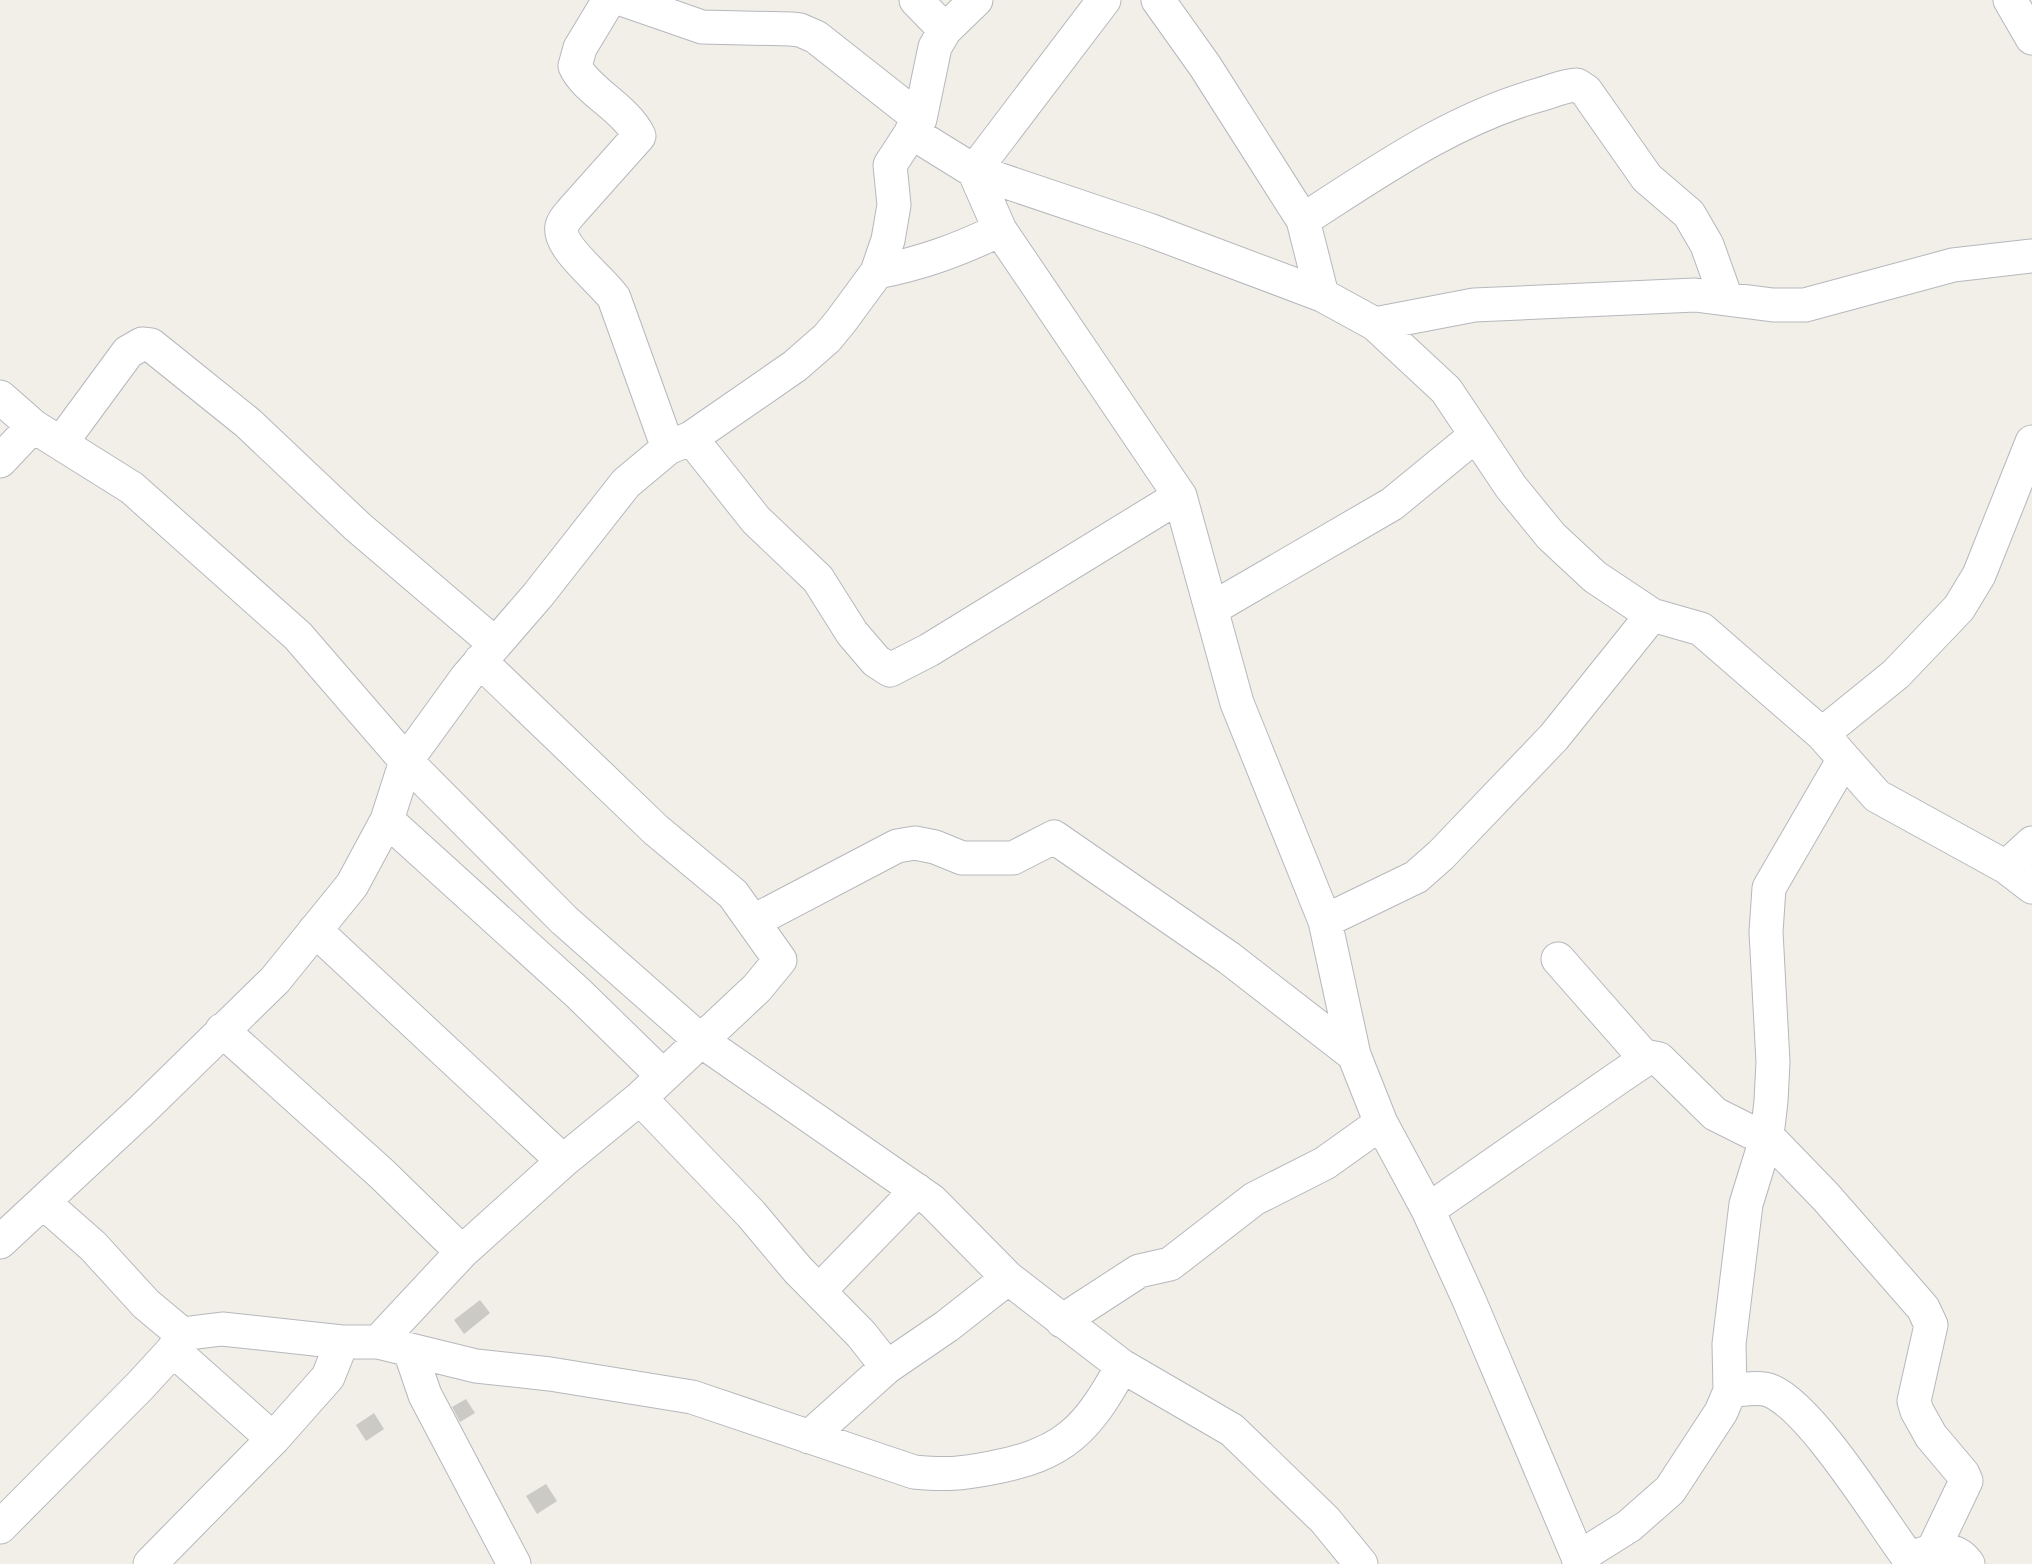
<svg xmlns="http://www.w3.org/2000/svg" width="2032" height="1564" font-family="'Fira Sans Condensed',sans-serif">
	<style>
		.building { fill: #cccac5 }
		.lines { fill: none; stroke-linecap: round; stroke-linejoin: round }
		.street-casing { stroke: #b5b8bc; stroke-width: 35 }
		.street { stroke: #fff; stroke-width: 33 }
	</style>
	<rect width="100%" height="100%" fill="#f1efe8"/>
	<path class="building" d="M480,1300L490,1313L464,1334L454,1320Z
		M466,1399L475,1413L460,1422L452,1407Z
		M374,1413L384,1429L366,1441L356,1425Z
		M546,1484L557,1501L537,1514L526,1496Z"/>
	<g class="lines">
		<defs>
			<path id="street" d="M609,0L580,48L575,66C585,90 627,109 639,136L573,210C569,215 564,219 562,226C557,247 602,280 614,298L668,448
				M624,0L702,27L791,29L800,30L816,37L920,119
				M916,0L945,30
				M1158,0L1205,66L1303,220L1322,295
				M2010,0L2032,38
				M911,132L974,171L1149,230L1322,295L1375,324L1474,305L1695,295L1773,305H1805L1953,265L2032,256
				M974,171L1000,230L1180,496L1237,703L1325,921L1354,1055L1381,1123L1428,1210L1469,1300L1581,1564
				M974,171L1104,0
				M1303,220C1379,171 1454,118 1542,94C1553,91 1565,85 1577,85L1586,91L1647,178L1689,214L1707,245L1726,298
				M877,272C923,263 958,250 1000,230
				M1375,324L1446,390L1511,487L1551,536L1595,577L1652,615L1701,629L1822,734L1877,796L2006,867L2032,887
				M0,397L33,426L132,488L298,636L406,761L564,920L700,1040L932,1201L1008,1278L1122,1366L1232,1430L1325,1520L1361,1564
				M691,438L756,520L818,579L852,633L876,661L890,670L929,650L1180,496
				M61,443L128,352L142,344L151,345L248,423L358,527L494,643
				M0,461L33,426
				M1213,608L1392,504L1476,435
				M1822,734L1896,674L1959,608L1979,575L2032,442
				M387,820L578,993L662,1075
				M2006,867L2032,843
				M754,921L897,846L915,843L935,847L962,858H1013L1054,837L1229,958L1354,1055
				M1325,921L1416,877L1441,855L1554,737L1652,615
				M315,930L563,1161
				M1558,959L1646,1059
				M222,1030L382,1174L462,1252
				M640,1098L751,1214L798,1270L861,1334L887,1367
				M43,1202L93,1246L146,1304L182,1334L222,1329L342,1342H378L476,1366L550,1374L692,1397L914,1472C946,1475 960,1474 991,1468C1064,1455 1088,1429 1122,1366
				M1428,1210L1618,1078L1649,1057L1659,1059L1715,1114L1749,1131L1767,1136L1826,1197L1923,1308L1931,1325L1914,1401L1917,1411L1931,1436L1963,1474L1966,1481L1933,1550
				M0,1242L142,1110L275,980L352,885L387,820L406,761L467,677L538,595L626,483L668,448L691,438L795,366L827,338L841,321L877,272L888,240L894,205L890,165L920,119L935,47L945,30L976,0
				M820,1290L917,1190
				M1062,1321L1139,1271L1170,1264L1254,1199L1325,1163L1381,1123
				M378,1342L462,1252L563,1161L640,1098L757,988L780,960L733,894L656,830L480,661
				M173,1350L273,1439
				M410,1351L425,1395L514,1564
				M1730,1391C1741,1390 1760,1386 1771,1391C1813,1409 1880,1520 1910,1560
				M809,1437L887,1367L947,1326L1008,1278
				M0,1527L140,1386L173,1350L182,1334
				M1915,1557C1933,1548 1956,1546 1968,1564
				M1578,1558L1629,1526L1670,1490L1721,1412L1730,1391L1729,1344L1746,1204L1767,1136L1771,1101L1773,1062L1766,932L1769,888L1844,759
				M150,1564L273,1439L328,1377L342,1342"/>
		</defs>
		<use href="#street" class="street-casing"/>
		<use href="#street" class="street"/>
	</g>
</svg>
